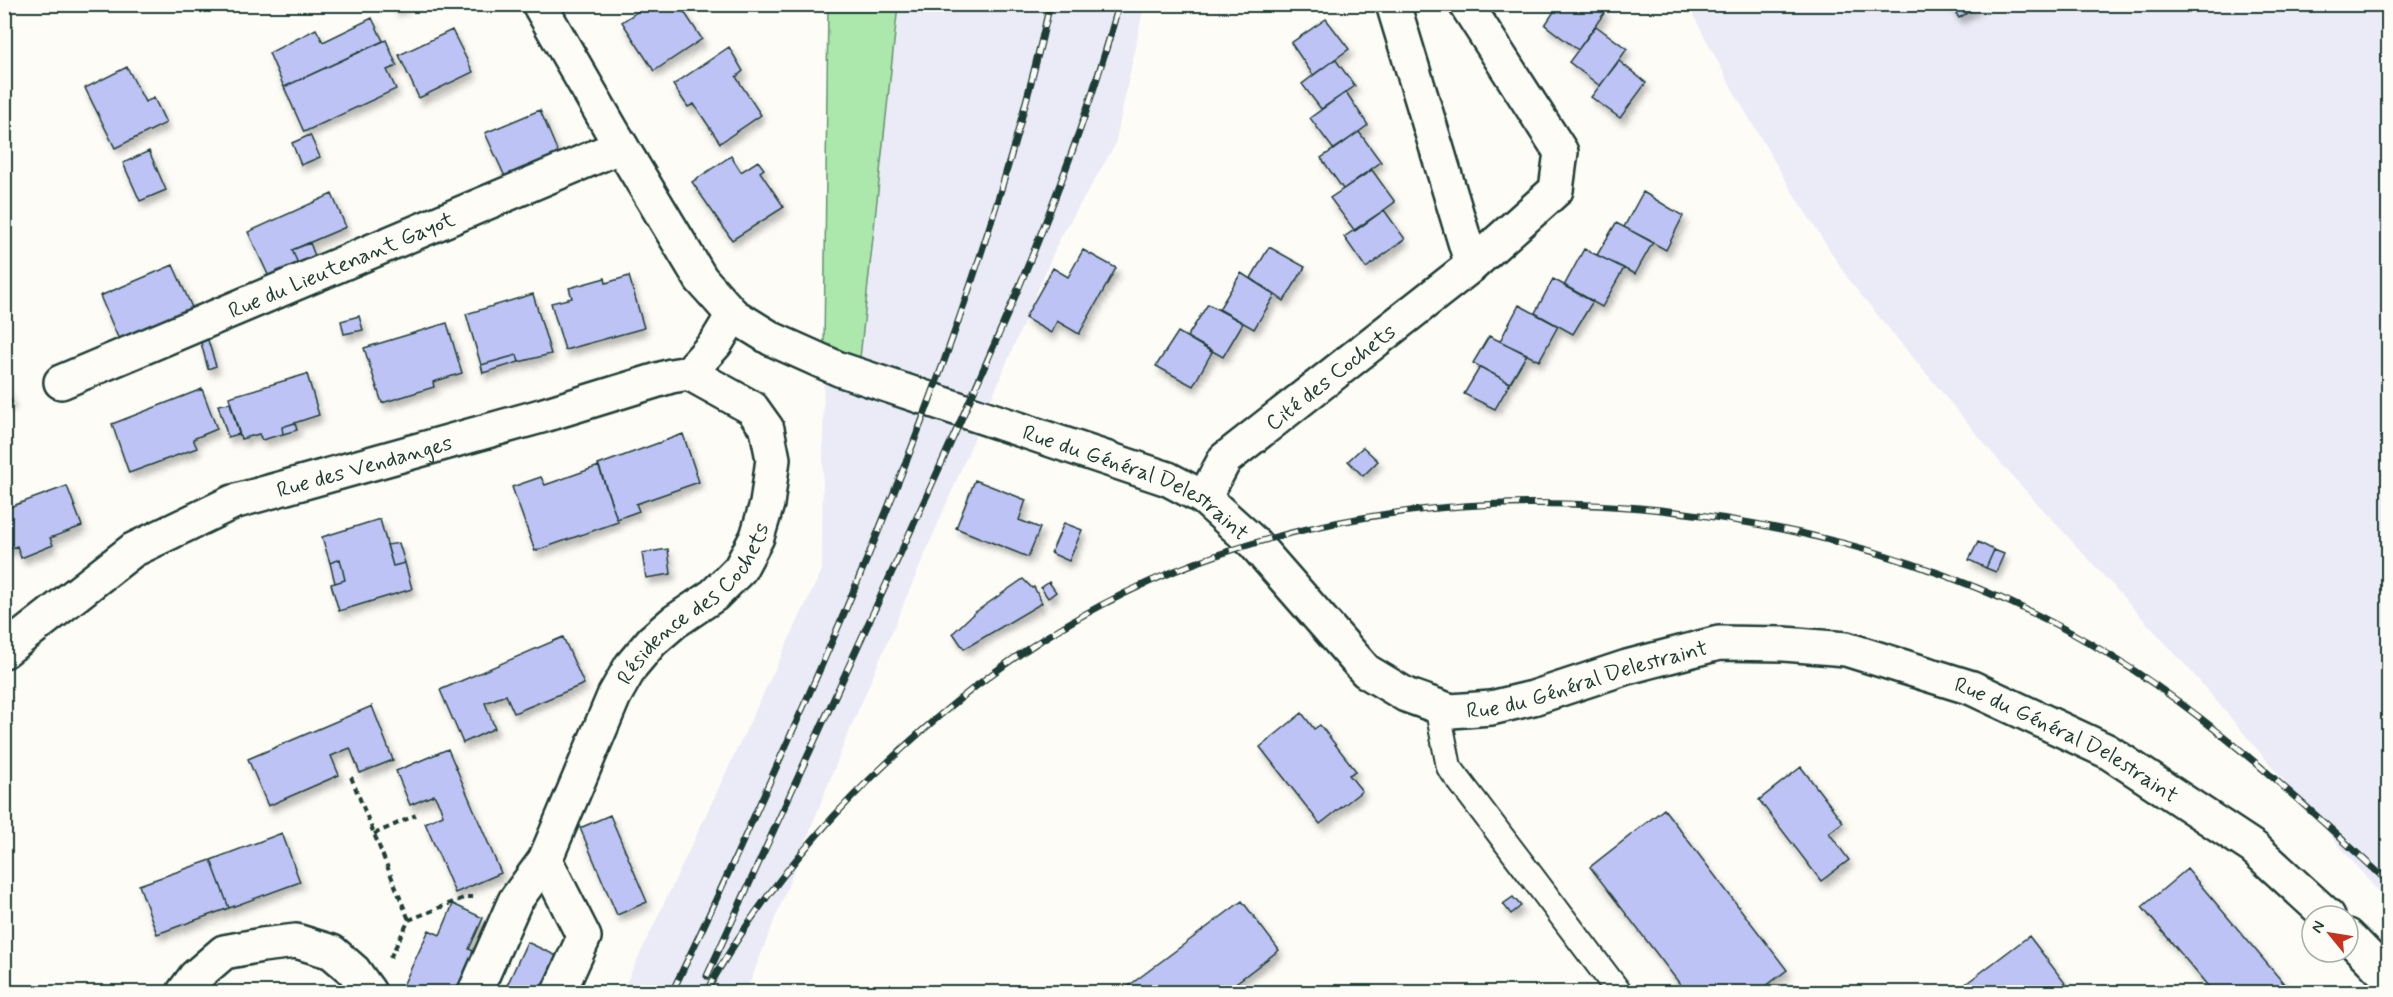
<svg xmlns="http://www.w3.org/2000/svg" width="2393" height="997" font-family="Mynerve,sans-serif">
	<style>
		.built { fill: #eaebf6 }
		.green { fill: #ace7ac; stroke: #669270; stroke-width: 1.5 }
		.building { fill: #bdc3f5; stroke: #1f3d34; stroke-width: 1.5; filter: url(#shadow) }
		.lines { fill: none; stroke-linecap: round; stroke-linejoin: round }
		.lane-casing { stroke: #1f3d34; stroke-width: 28 }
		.street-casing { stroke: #1f3d34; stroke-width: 38 }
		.path { stroke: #1f3d34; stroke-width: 4; stroke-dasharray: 6 4.5; stroke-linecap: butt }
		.lane { stroke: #fdfcf7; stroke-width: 24 }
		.street { stroke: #fdfcf7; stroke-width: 33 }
		.rail-casing { stroke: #1f3d34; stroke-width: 7 }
		.rail { stroke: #fdfcf7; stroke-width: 4.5; stroke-dasharray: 14; stroke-linecap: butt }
		.labels { text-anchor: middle; stroke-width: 5; stroke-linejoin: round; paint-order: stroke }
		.street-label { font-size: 22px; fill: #1f3d34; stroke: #fdfcf7 }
	</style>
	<defs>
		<filter id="shadow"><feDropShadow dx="3.5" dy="6" stdDeviation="3" flood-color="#0004"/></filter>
	</defs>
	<rect width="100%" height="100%" fill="#fdfcf7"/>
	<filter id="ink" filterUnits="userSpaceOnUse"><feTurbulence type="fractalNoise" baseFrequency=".0167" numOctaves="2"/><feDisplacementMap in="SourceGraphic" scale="12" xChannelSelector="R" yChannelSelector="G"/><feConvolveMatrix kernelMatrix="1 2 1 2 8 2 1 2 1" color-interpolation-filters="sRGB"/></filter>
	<g filter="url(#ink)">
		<path class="built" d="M898,5H1144L1115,145L1059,240L846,739L746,992H622L822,570L824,348L860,357Z
			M1688,5H2388V903L2190,670L2004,467L1851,283L1793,193L1735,94Z"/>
		<path class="green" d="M828,5H898L860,358L824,348Z"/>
		<path class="building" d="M393,4H407L396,10Z
			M649,4H679L702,39L654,71L622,22Z
			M1559,4H1594L1605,12L1578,50L1545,25Z
			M1950,4H1976L1977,7L1959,18Z
			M372,18L383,41L284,87L269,53L316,29L323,42Z
			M1326,19L1349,49L1313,75L1291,43Z
			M1596,26L1627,49L1600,86L1569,62Z
			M452,30L473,72L419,98L399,55Z
			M386,40L397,66L387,70L396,89L304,132L284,87Z
			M729,47L743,71L736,77L761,115L720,143L694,104L688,107L673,85Z
			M1335,59L1355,86L1321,109L1302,84Z
			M1619,61L1646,83L1620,118L1591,97Z
			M127,67L145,102L154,98L166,123L115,148L85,88Z
			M1346,92L1368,125L1334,150L1310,118Z
			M540,110L560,157L507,181L485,133Z
			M1359,132L1381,162L1343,189L1321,158Z
			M310,135L320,157L301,165L292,143Z
			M149,151L166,190L140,201L123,163Z
			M731,156L741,172L758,161L764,169L760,172L784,207L732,240L692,182Z
			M1372,170L1395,202L1355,231L1330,198Z
			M1643,192L1683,216L1666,250L1624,227Z
			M332,194L346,227L292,250L300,268L271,281L248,232Z
			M1384,210L1405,239L1366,268L1344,237Z
			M1616,223L1653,242L1635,274L1597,255Z
			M310,243L317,261L300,268L292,250Z
			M1269,247L1305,267L1284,301L1251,278Z
			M1584,249L1624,268L1602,307L1564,286Z
			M1083,250L1116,268L1079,334L1057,321L1051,333L1025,318L1053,268L1068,277Z
			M173,265L194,312L120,342L100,296Z
			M1241,273L1275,295L1254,329L1219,309Z
			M629,276L644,328L565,350L551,303L572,298L569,288L605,278L606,283Z
			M1553,279L1593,301L1573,334L1535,313Z
			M533,294L551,354L519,362L517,355L481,365L466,314Z
			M1208,304L1243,323L1223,357L1187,337Z
			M1519,305L1558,326L1539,361L1500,341Z
			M359,316L363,330L344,334L341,321Z
			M447,323L462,373L433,382L434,387L382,403L364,348Z
			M1178,332L1212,352L1193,386L1156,366Z
			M1489,336L1527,354L1510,383L1473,363Z
			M207,337L216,366L208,369L200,339Z
			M517,355L519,362L483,373L481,365Z
			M1480,367L1510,383L1495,409L1464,394Z
			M307,374L319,415L282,427L283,434L262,440L259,434L241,439L229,397Z
			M4,384L12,402L4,405Z
			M202,389L217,429L193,439L197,448L129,473L112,424Z
			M230,403L239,434L228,437L218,405Z
			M295,423L297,430L283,434L282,427Z
			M683,434L699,482L636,504L639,511L617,519L598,465Z
			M1363,447L1378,461L1363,476L1348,461Z
			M599,466L618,522L535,551L512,487L541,477L545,485Z
			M975,480L1026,500L1019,520L1040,528L1028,557L956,528Z
			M67,486L82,526L50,538L53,545L21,558L17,546L4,551V518L6,517L4,509Z
			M380,519L393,566L405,563L412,589L339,611L331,584L345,580L340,559L330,563L322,537Z
			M1064,523L1082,530L1069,561L1051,553Z
			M1978,542L1994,550L1986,568L1969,560Z
			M399,543L405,563L393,566L387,545Z
			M668,549L671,574L646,578L642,553Z
			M1994,550L2004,554L1996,572L1986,568Z
			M340,559L345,580L335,583L330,563Z
			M1023,579L1032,588L1034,587L1042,603L964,649L953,633L974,613Z
			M1049,582L1056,592L1048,598L1041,588Z
			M563,637L584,684L514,713L506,695L485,703L495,728L463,743L440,690Z
			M372,706L393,760L360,773L350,748L331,756L339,775L268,806L248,759Z
			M1302,713L1314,729L1320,725L1356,771L1349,775L1362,791L1320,824L1260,747Z
			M448,749L501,873L455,893L425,823L443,815L440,806L434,795L410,805L396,771Z
			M1801,767L1843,822L1829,833L1849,860L1821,881L1759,800Z
			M1664,809L1787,970L1758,992H1686L1590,867Z
			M610,815L647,902L617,915L580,828Z
			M282,833L300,882L229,908L211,860Z
			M211,860L229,908L157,934L139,885Z
			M2187,869L2291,992H2213L2142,907Z
			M1513,897L1521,906L1511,914L1503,904Z
			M1242,901L1279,950L1224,992H1125L1123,990Z
			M453,904L483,918L469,949L475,952L457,992H400L429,930L440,935Z
			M2029,936L2068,987L2061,992H1955Z
			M527,942L557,956L540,992H504Z"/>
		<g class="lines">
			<defs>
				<path id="lane" d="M1437,706L1449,767L1619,992"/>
				<g id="street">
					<path id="s1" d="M539,4L612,131L701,279L733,315L772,339L839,369L1168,479L1204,498L1254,543L1366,671L1406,695L1451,711L1491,708L1533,698L1627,667L1719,643L1784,644L1846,649L1972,688L2107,751L2254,848L2328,916"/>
					<path d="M1393,4L1472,265"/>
					<path id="s2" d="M61,382L621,146"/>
					<path id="s3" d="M1204,498L1225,459L1472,265L1556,190L1561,152L1466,4"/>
					<path id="s4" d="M4,651L133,550L233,502L541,416L671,376L689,373L716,343L733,315"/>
					<path d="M545,860L584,937L559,992"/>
					<path d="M2348,936L2388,977"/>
					<path d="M184,992L195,977L224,952L262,945L296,941L332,952L354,971L369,992"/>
					<path id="s5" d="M475,992L515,901L545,860L614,696L631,666L652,641L674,622L714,595L740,569L757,537L767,504L773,459L767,429L752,408L689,373"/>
				</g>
			</defs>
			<use href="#lane" class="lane-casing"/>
			<use href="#street" class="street-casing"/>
			<path class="path" d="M351,777L409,920
				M374,834L416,815
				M390,958L409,920L466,897H474"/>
			<use href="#lane" class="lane"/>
			<use href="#street" class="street"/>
			<defs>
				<path id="rail" d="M707,976C781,815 854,654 928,493C1000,334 1073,174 1119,4
					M672,992C716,903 756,812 797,721C900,490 994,253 1050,4
					M706,992C754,905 816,829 889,761C946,707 1009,657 1078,618C1255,517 1460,489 1661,510C1795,525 1928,559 2049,621C2176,685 2280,782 2385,879"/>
			</defs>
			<use href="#rail" class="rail-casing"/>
			<use href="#rail" class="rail"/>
		</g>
	</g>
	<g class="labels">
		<g class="street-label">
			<text dy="8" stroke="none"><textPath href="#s2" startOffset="304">Rue du Lieutenant Gayot</textPath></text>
			<text dy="8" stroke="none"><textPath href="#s3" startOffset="178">Cité des Cochets</textPath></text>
			<text dy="8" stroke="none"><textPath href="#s4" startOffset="411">Rue des Vendanges</textPath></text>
			<text dy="8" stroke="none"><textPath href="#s1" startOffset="806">Rue du Général Delestraint</textPath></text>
			<text dy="8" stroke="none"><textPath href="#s5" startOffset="452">Résidence des Cochets</textPath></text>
			<text dy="8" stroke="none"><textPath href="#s1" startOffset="1346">Rue du Général Delestraint</textPath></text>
			<text dy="8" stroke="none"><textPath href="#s1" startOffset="1850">Rue du Général Delestraint</textPath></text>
		</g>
	</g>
	<rect width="2393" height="997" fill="none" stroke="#fdfcf7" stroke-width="24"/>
	<rect x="12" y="12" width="2369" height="973" fill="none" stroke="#1f3d34" stroke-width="2" filter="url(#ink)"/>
	<g transform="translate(2330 934) rotate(300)"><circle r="28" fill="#fdfcf7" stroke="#a4b0a9" stroke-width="1.5"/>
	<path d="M0-4.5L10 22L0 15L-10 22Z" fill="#c8321e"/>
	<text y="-9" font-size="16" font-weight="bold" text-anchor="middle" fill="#1f3d34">N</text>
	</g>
</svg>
